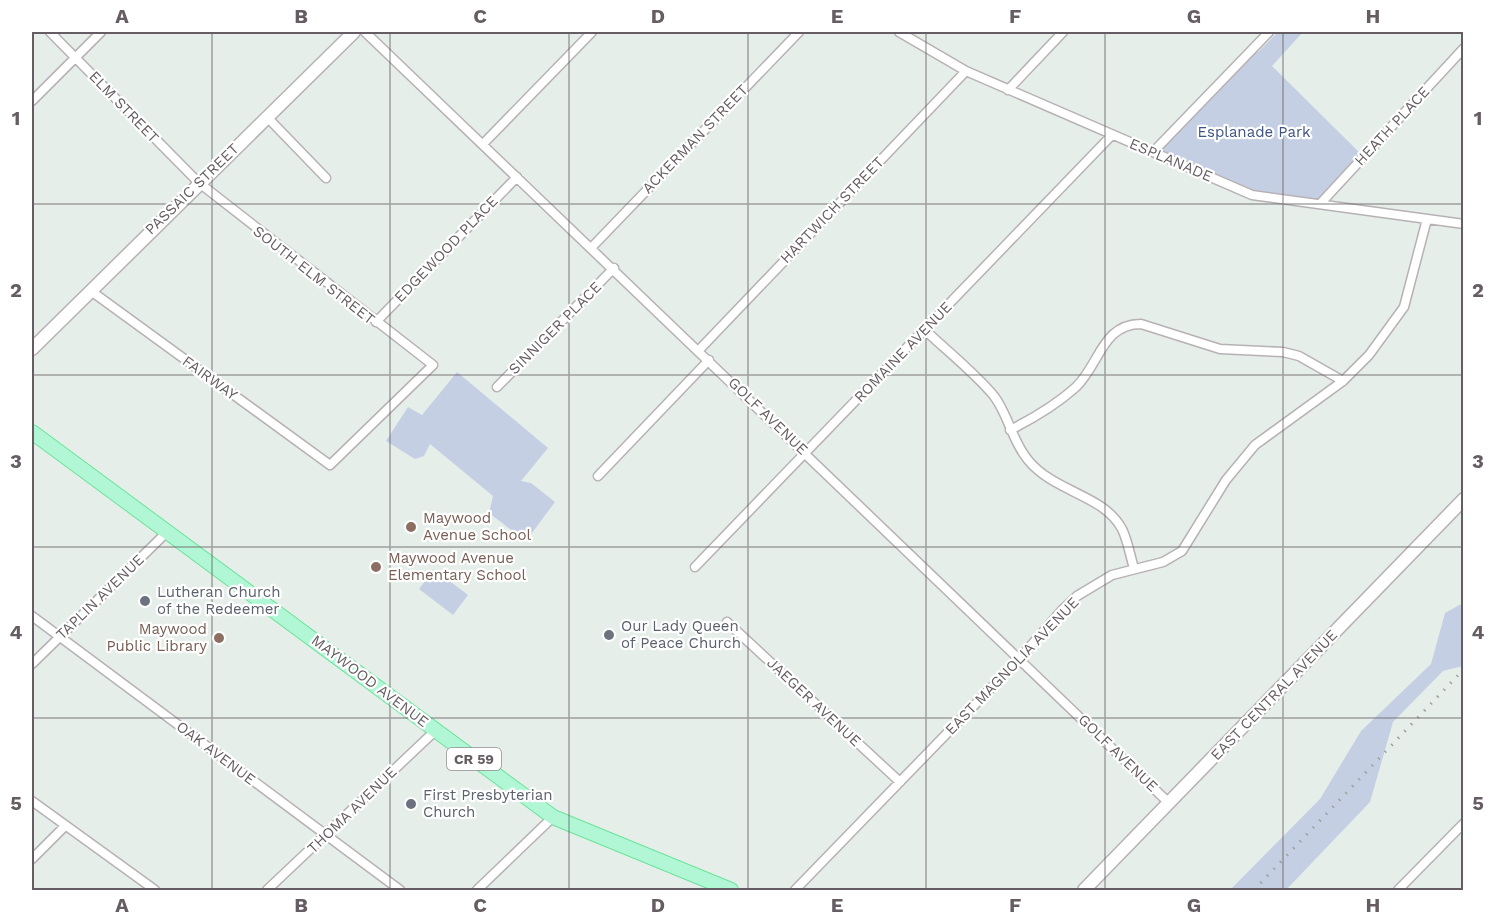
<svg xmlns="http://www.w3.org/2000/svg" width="1495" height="922" font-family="'Work Sans',sans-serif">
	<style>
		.green { fill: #c5cfe3 }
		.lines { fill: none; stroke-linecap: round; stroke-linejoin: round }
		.street-casing { stroke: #b7b1b5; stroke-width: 11 }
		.secondary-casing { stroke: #b7b0b5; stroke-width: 15 }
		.primary-casing { stroke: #69e499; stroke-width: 16 }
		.street { stroke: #fff; stroke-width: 8 }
		.secondary { stroke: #fff; stroke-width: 12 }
		.primary { stroke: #b2f7d5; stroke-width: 14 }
		.rail { stroke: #a29fa1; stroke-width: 3; stroke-dasharray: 1.5 8; stroke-linecap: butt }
		.grid { fill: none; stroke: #655d63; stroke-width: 1.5; stroke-opacity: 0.55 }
		.education-dot { fill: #8d6e63; stroke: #fff; stroke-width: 2 }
		.worship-dot { fill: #6b7280; stroke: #fff; stroke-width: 2 }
		.labels { text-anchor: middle; stroke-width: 4.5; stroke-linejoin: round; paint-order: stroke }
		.shield { fill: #fff; stroke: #938e92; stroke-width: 1.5 }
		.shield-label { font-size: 14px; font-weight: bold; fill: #655d63 }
		.street-label { font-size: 15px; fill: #655d63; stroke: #fff }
		.park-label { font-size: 15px; fill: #3e5283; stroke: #fff }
		.education-label { font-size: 15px; fill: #785e54; stroke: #fff; text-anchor: start }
		.worship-label { font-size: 15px; fill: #5b616d; stroke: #fff; text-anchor: start }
		.neatline { fill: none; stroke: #655d63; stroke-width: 2 }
		.grid-label { font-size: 20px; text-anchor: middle; font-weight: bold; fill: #655d63 }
	</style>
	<rect width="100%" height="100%" fill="#e6eeea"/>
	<path class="green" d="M1278,32H1303L1272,66L1364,157L1320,204L1252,195L1153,152L1254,48L1258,52Z
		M457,372L548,448L521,481L531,483L555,502L526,541L489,513L493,496L430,444L424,456L415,459L386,441L408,407L422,415Z
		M434,569L468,595L453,615L419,589Z
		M1463,603V666L1443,671L1393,722L1370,802L1286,890H1230L1320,799L1361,731L1431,664L1445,613Z"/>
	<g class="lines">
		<defs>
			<path id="street" d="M50,32L198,182L433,365L330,465L91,291
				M365,32L1169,803
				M899,32L966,71L1252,195L1464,224
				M1008,90L1063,32
				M32,101L101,32
				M267,117L326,178
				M483,144L592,32
				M1153,152L1269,32
				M1320,204L1464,48
				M592,247L799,32
				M376,322L517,177
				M925,330C947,351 974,372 994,396C1009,416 1012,441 1028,460C1055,493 1103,494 1122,529C1128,541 1130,556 1134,568
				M699,350L966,71
				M497,387L614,268
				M1010,430C1034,418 1056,405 1076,387C1100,364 1102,324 1141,324L1220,349L1283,352L1299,356L1343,381
				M598,476L709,360
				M695,567L1111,136
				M32,616L400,890
				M727,622L900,782
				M32,664L168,531
				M32,801L155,890
				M32,859L65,826
				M267,890L436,730
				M477,890L553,817
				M795,890L1020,658L1062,610L1077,596L1112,575L1163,562L1182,551L1226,480L1255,445L1343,381L1369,355L1404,307L1427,219
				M1398,890L1464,823"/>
			<path id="secondary" d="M32,349L354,32
				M1084,890L1464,499"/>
			<path id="primary" d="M32,432L553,817L731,890"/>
		</defs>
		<use href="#street" class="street-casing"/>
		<use href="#secondary" class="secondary-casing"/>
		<use href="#primary" class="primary-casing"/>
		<use href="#street" class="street"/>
		<use href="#secondary" class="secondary"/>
		<use href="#primary" class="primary"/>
		<path class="rail" d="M1254,890L1464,669"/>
	</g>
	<path class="grid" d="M212,32V890M390,32V890M569,32V890M748,32V890M926,32V890M1105,32V890M1283,32V890M32,204H1464M32,375H1464M32,547H1464M32,718H1464"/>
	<g class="education-dot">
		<circle cx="411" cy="527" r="6"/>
		<circle cx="376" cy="567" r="6"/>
		<circle cx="219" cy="638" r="6"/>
	</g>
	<g class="worship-dot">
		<circle cx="145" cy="601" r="6"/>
		<circle cx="609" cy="635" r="6"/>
		<circle cx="411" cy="804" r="6"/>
	</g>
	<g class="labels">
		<rect class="shield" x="447" y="748" width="54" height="22" rx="4.5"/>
		<g class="shield-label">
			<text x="474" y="764">CR 59</text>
		</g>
		<g class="street-label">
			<text transform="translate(124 107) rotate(46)" y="5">ELM STREET</text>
			<text transform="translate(1392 126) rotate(-47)" y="5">HEATH PLACE</text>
			<text transform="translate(695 139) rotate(-46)" y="5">ACKERMAN STREET</text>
			<text transform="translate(1171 160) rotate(23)" y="5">ESPLANADE</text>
			<text transform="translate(192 189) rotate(-44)" y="5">PASSAIC STREET</text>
			<text transform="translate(832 210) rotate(-46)" y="5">HARTWICH STREET</text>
			<text transform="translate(446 249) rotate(-46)" y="5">EDGEWOOD PLACE</text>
			<text transform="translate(314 275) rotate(38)" y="5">SOUTH ELM STREET</text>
			<text transform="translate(555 328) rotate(-45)" y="5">SINNIGER PLACE</text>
			<text transform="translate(903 352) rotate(-46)" y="5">ROMAINE AVENUE</text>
			<text transform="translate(210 378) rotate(36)" y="5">FAIRWAY</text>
			<text transform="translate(768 416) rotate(44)" y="5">GOLF AVENUE</text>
			<text transform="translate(100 597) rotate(-44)" y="5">TAPLIN AVENUE</text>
			<text transform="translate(1012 666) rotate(-46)" y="5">EAST MAGNOLIA AVENUE</text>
			<text transform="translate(370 681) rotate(37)" y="5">MAYWOOD AVENUE</text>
			<text transform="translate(1274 695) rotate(-46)" y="5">EAST CENTRAL AVENUE</text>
			<text transform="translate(814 702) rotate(43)" y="5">JAEGER AVENUE</text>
			<text transform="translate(216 753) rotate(37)" y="5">OAK AVENUE</text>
			<text transform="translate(1118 753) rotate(44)" y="5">GOLF AVENUE</text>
			<text transform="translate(352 810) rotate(-44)" y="5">THOMA AVENUE</text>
		</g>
		<g class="park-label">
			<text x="1254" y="137">Esplanade Park</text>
		</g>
		<g class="education-label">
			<text x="423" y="523">Maywood<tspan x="423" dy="17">Avenue School</tspan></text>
			<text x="388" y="563">Maywood Avenue<tspan x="388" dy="17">Elementary School</tspan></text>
			<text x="207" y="634" text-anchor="end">Maywood<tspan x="207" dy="17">Public Library</tspan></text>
		</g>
		<g class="worship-label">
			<text x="157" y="597">Lutheran Church<tspan x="157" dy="17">of the Redeemer</tspan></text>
			<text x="621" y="631">Our Lady Queen<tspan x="621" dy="17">of Peace Church</tspan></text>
			<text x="423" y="800">First Presbyterian<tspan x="423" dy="17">Church</tspan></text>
		</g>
	</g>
	<rect width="1495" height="922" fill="none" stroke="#ffffff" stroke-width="66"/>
	<rect x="33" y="33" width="1429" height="856" class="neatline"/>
	<g class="grid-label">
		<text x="122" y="23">A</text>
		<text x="301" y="23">B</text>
		<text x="480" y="23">C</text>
		<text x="658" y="23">D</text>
		<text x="837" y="23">E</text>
		<text x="1015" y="23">F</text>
		<text x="1194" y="23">G</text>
		<text x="1373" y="23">H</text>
		<text x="16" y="125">1</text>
		<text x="1478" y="125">1</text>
		<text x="16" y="297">2</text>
		<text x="1478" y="297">2</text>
		<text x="16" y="468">3</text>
		<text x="1478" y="468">3</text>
		<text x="16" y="639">4</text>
		<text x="1478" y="639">4</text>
		<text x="16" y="810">5</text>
		<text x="1478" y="810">5</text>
		<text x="122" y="912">A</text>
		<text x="301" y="912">B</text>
		<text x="480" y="912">C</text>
		<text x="658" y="912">D</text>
		<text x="837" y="912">E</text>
		<text x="1015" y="912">F</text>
		<text x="1194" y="912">G</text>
		<text x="1373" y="912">H</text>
	</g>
</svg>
